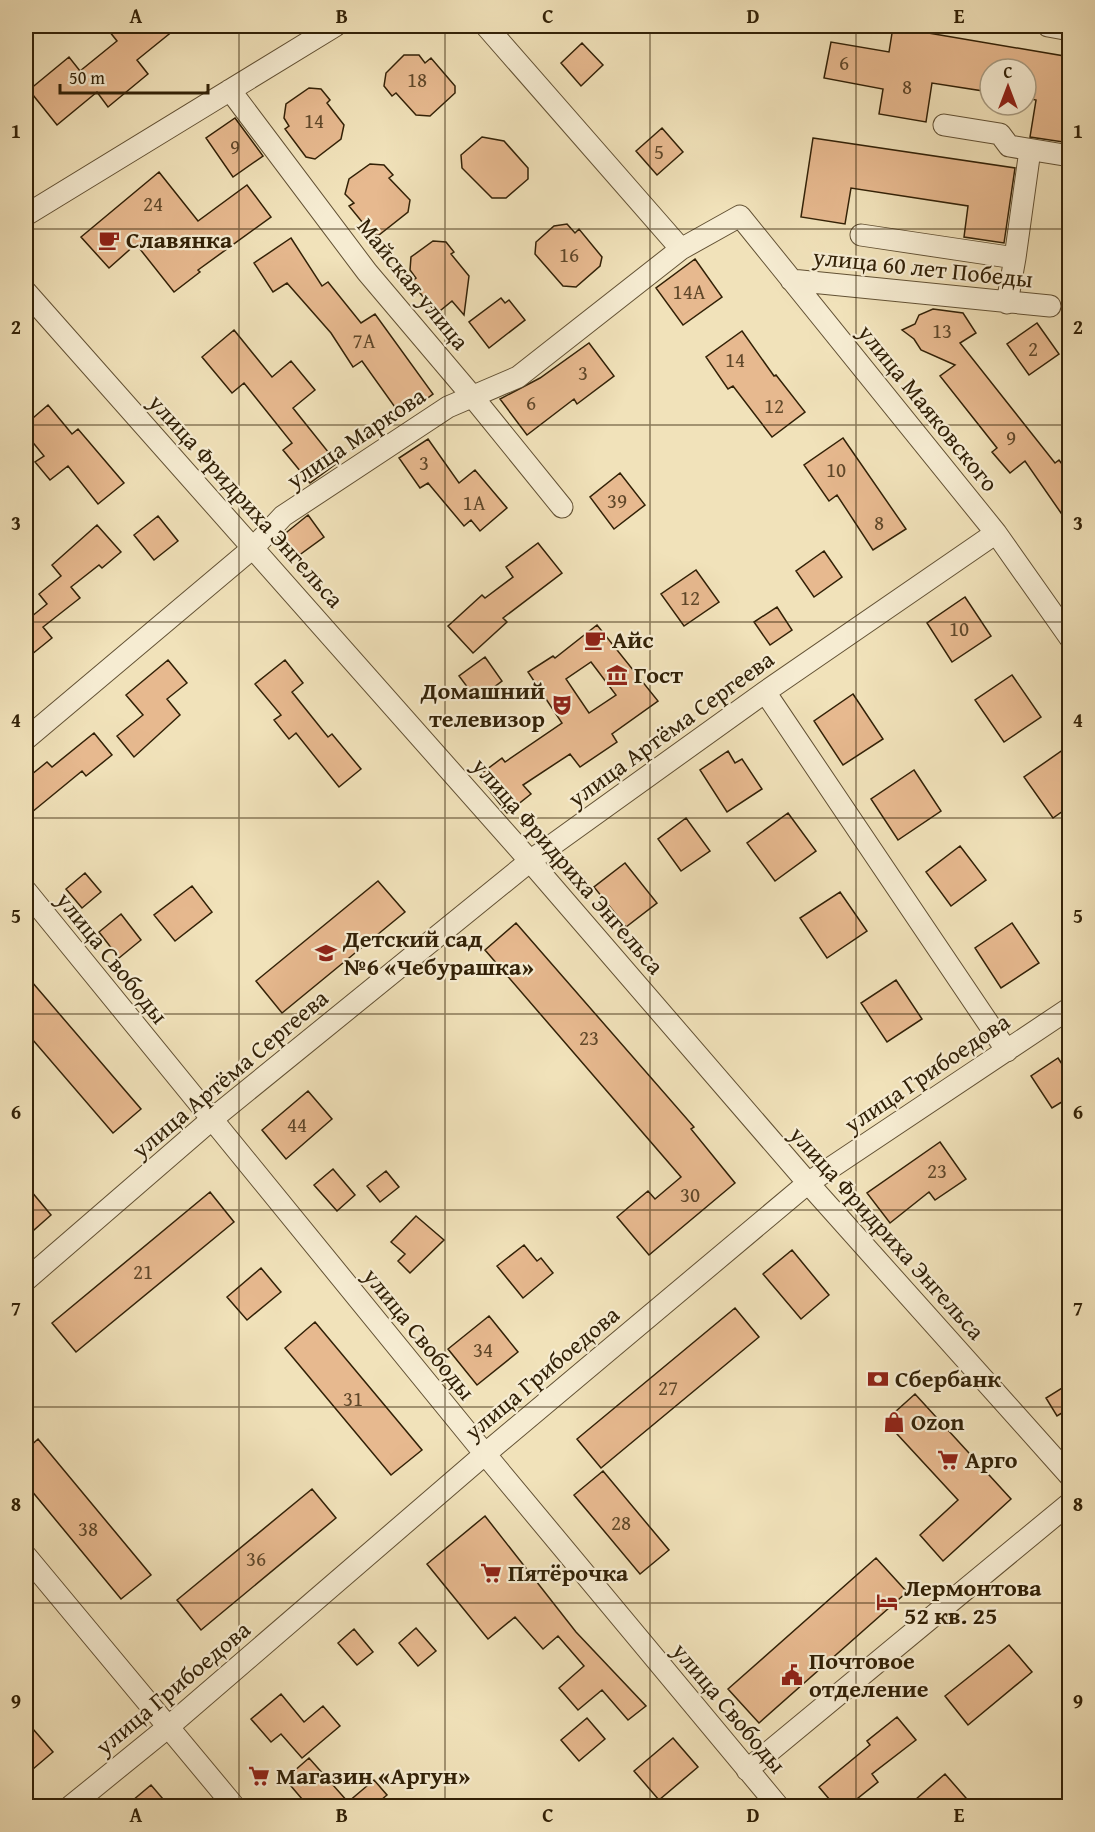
<svg xmlns="http://www.w3.org/2000/svg" width="1095" height="1832" font-family="'Gentium Book Plus',serif">
	<style>
		.building { fill: #e7b98f; stroke: #322107; stroke-width: 1.5; fill-rule: evenodd }
		.lines { fill: none; stroke-linecap: round; stroke-linejoin: round }
		.minor-casing { stroke: #625134; stroke-width: 23 }
		.minor { stroke: #f6ecd2; stroke-width: 21 }
		.grid { fill: none; stroke: #322107; stroke-width: 1.5; stroke-opacity: 0.55 }
		.labels { text-anchor: middle; stroke-width: 4.5; stroke-linejoin: round; paint-order: stroke }
		.number-label { font-size: 21px; fill: #5f4729 }
		.poi-label { font-size: 24px; font-weight: bold; fill: #322107; stroke: #f6ecd2; text-anchor: start }
		.street-label { font-size: 24px; fill: #322107; stroke: #f6ecd2 }
		.neatline { fill: none; stroke: #322107; stroke-width: 2 }
		.grid-label { font-size: 20px; text-anchor: middle; font-weight: bold; fill: #322107 }
	</style>
	<rect width="100%" height="100%" fill="#f1e2ba"/>
	<filter id="stains"><feTurbulence type="fractalNoise" baseFrequency=".00333" numOctaves="4"/><feColorMatrix values="0 0 0 0 .2 0 0 0 0 .09 0 0 0 0 .02 0 0 0 .5 -.17"/></filter>
	<radialGradient id="worn" r=".72"><stop offset=".6" stop-color="#630" stop-opacity="0"/><stop offset="1" stop-color="#630" stop-opacity=".3"/></radialGradient>
	<path class="building" d="M105,26H179L137,60L148,74L108,107L97,92L57,125L29,90L69,57L80,71L117,41Z
		M893,27L1070,57V143L1030,137L1036,100L1026,98V69H990V92L932,83L926,122L879,114L883,89L824,78L831,42L889,52Z
		M582,43L603,65L581,86L561,63Z
		M404,55H419L425,63L431,58L455,86V93L430,116L416,115L396,93L392,96L384,86L386,73Z
		M309,88L321,89L330,100L327,103L344,125L341,139L315,159L306,157L285,129L289,126L284,118L286,104Z
		M235,118L263,156L233,177L206,138Z
		M662,128L683,152L657,175L636,151Z
		M482,137L504,141L528,168V179L506,198H492L462,168L461,155Z
		M813,138L1015,168L1004,243L964,237L968,206L851,188L845,224L801,217Z
		M370,164L384,165L393,175L389,178L410,200L408,212L379,235L372,234L349,206L354,203L345,194L349,179Z
		M159,172L198,221L247,185L271,217L198,270L200,272L174,292L136,244L109,268L81,237Z
		M567,224L575,233L579,229L602,257L600,266L576,287L563,286L535,254L536,242L554,226Z
		M291,238L322,286L328,282L361,323L375,314L433,394L402,417L362,361L353,367L331,333L287,283L273,292L254,263Z
		M433,241L446,242L454,252L451,254L469,276L464,315L452,301L441,310H434L411,282L416,278L410,270L411,257Z
		M695,259L722,297L683,325L656,288Z
		M501,298L505,303L509,300L525,320L489,348L469,322Z
		M933,309L963,313L976,333L960,343L1055,463L1059,460L1070,475V526L1025,461L1010,473L992,452L997,448L940,376L955,365L921,350L914,339L902,330L915,324L919,315Z
		M1037,323L1059,354L1029,375L1007,344Z
		M234,330L272,377L291,361L315,390L293,408L337,463L310,483L283,450L292,443L244,383L232,393L202,357Z
		M742,331L774,376L776,375L805,412L772,437L733,386L728,389L706,357Z
		M589,343L614,376L577,404L574,399L527,435L500,399L540,378Z
		M48,405L72,434L78,429L124,483L98,504L68,466L50,480L35,462L44,456L26,434V424Z
		M843,438L906,529L873,550L837,495L829,501L804,465Z
		M428,439L459,483L475,470L507,508L480,531L471,520L464,526L428,483L420,488L399,458Z
		M620,473L645,505L614,529L590,497Z
		M308,515L324,537L298,556L282,536Z
		M158,516L178,541L154,560L134,535Z
		M97,525L121,552L102,568L99,565L71,587L80,598L43,627L52,638L26,659V621L47,604L39,594L61,576L52,565Z
		M538,543L562,573L503,618L507,622L473,653L448,626L482,595L485,598L513,577L506,567Z
		M824,551L842,577L814,597L796,571Z
		M696,570L719,602L684,626L661,594Z
		M965,597L991,636L952,662L927,623Z
		M777,607L792,630L770,645L754,622Z
		M597,625L658,701L612,734L617,742L580,767L570,754L523,785L531,794L507,813L478,776L502,758L505,762L562,723L528,672L553,656L555,658ZM591,662L616,695L589,713L566,679Z
		M485,657L502,681L477,700L459,676Z
		M168,660L187,683L167,699L180,715L134,757L117,736L143,715L126,695Z
		M285,660L303,683L292,692L328,737L332,734L361,769L339,787L296,733L289,739L274,720L281,715L255,684Z
		M1012,675L1041,717L1004,742L975,700Z
		M853,694L883,739L843,765L814,721Z
		M94,733L112,755L86,776L82,771L26,817V779L47,762L52,767Z
		M1070,745V806L1053,818L1024,777Z
		M728,751L735,763L742,759L762,789L727,812L700,770Z
		M914,770L941,811L898,840L871,799Z
		M788,813L816,851L775,881L747,843Z
		M686,818L710,851L681,871L658,839Z
		M960,846L986,880L951,906L926,872Z
		M625,863L657,903L626,927L594,887Z
		M85,873L101,892L82,908L66,889Z
		M378,881L405,912L282,1013L256,981Z
		M192,886L212,912L175,941L154,915Z
		M840,892L867,931L827,958L800,918Z
		M121,914L141,940L119,958L99,932Z
		M516,923L694,1127L691,1129L735,1183L649,1255L617,1217L648,1191L655,1199L681,1177L485,950Z
		M1012,923L1039,963L1001,988L975,948Z
		M26,975L141,1109L113,1133L26,1032Z
		M896,980L922,1019L887,1042L861,1003Z
		M1058,1058L1070,1076V1097L1052,1108L1031,1076Z
		M308,1091L332,1119L286,1159L262,1130Z
		M940,1142L966,1179L935,1200L929,1192L890,1223L867,1193Z
		M333,1169L355,1195L337,1211L314,1185Z
		M386,1171L399,1187L380,1202L367,1186Z
		M26,1185L51,1215L26,1237Z
		M210,1192L234,1222L76,1352L52,1323Z
		M416,1216L444,1240L410,1273L398,1261L405,1254L391,1242Z
		M524,1245L537,1261L541,1258L553,1273L523,1298L497,1266Z
		M792,1250L829,1295L801,1319L763,1274Z
		M261,1268L281,1292L247,1320L227,1297Z
		M735,1308L759,1337L601,1468L577,1439Z
		M489,1316L518,1352L477,1385L448,1349Z
		M315,1322L422,1450L391,1475L285,1348Z
		M1070,1383V1408L1057,1416L1046,1398Z
		M915,1394L1011,1499L943,1561L920,1535L958,1500L885,1421Z
		M38,1439L151,1575L121,1599L26,1484V1450Z
		M603,1471L669,1550L640,1574L574,1495Z
		M312,1489L336,1518L201,1630L177,1600Z
		M485,1516L576,1632L646,1706L628,1720L602,1690L578,1710L559,1688L584,1666L558,1636L543,1649L515,1617L488,1639L427,1564Z
		M876,1558L907,1592L759,1723L728,1689Z
		M416,1628L436,1651L418,1666L399,1643Z
		M354,1629L373,1652L357,1665L338,1643Z
		M1009,1645L1032,1672L968,1725L945,1696Z
		M281,1694L304,1722L323,1706L340,1726L302,1758L281,1734L271,1742L251,1719Z
		M897,1717L916,1740L872,1774L878,1782L848,1806H835L819,1787L870,1745L867,1741Z
		M587,1718L605,1739L579,1761L561,1740Z
		M26,1721L53,1752L26,1775Z
		M673,1738L698,1767L659,1800L634,1771Z
		M309,1758L348,1802L374,1780L387,1795L374,1806H308L285,1779Z
		M945,1774L973,1806H908Z
		M151,1785L169,1806H126Z"/>
	<g class="lines">
		<defs>
			<path id="minor" d="M486,26L681,249
				M1048,26L1070,30
				M230,90L367,272L472,396L562,507
				M944,125L1000,134L1009,146L1070,156
				M26,215L335,26
				M861,235L1015,258L1030,150
				M791,280L1050,306
				M26,292L530,861L808,1183L1070,1476
				M1007,303L1015,258
				M765,692L1007,1051
				M26,739L254,547L283,516L448,407L518,377L681,249L740,216L996,533L1070,638
				M26,891L485,1454L778,1806
				M26,1280L211,1120L530,861L765,692L996,533
				M26,1556L234,1806
				M747,1770L1070,1503
				M71,1806L167,1728L485,1454L808,1183L1070,1008"/>
		</defs>
		<use href="#minor" class="minor-casing"/>
		<use href="#minor" class="minor"/>
	</g>
	<path class="grid" d="M239,26V1806M445,26V1806M650,26V1806M856,26V1806M26,229H1070M26,425H1070M26,622H1070M26,818H1070M26,1014H1070M26,1210H1070M26,1407H1070M26,1603H1070"/>
	<defs>
		<symbol id="cafe-bare" viewBox="-9 -9 18 18"><path d="M-5.5-4.5H6V0H3Q3 3.5 0 3.5H-2.5Q-5.5 3.5-5.5 0ZM3-3.2v2h1.7v-2ZM-6 4.5H4V6H-6Z" fill="#8f2418" stroke="#f6ecd2" stroke-width="2.5" paint-order="stroke"/></symbol>
		<symbol id="museum-bare" viewBox="-9 -9 18 18"><path d="M0-6L6-3V-2H-6V-3ZM-5-1h2V3h-2ZM-1-1h2V3h-2ZM3-1h2V3H3ZM-6 4H6V6H-6Z" fill="#8f2418" stroke="#f6ecd2" stroke-width="2.5" paint-order="stroke"/></symbol>
		<symbol id="theatre-bare" viewBox="-9 -9 18 18"><path d="M-5-5.5Q0-4 5-5.5V0Q5 5 0 6Q-5 5-5 0ZM-3.3-2.5H-1v1.5H-3.3ZM1-2.5H3.3v1.5H1ZM-2.8 1Q0 5.5 2.8 1Z" fill="#8f2418" stroke="#f6ecd2" stroke-width="2.5" paint-order="stroke"/></symbol>
		<symbol id="school-bare" viewBox="-9 -9 18 18"><path d="M0-5L7-2L0 1L-7-2ZM-4 1L0 2.5L4 1V4Q0 6-4 4Z" fill="#8f2418" stroke="#f6ecd2" stroke-width="2.5" paint-order="stroke"/></symbol>
		<symbol id="bank-bare" viewBox="-9 -9 18 18"><path d="M-6-4H6V4H-6ZM0-2.3a2.3 2.3 0 1 0 0 4.6a2.3 2.3 0 1 0 0-4.6Z" fill="#8f2418" stroke="#f6ecd2" stroke-width="2.5" paint-order="stroke"/></symbol>
		<symbol id="shop-bare" viewBox="-9 -9 18 18"><path d="M-5-2.5h2.3a2.7 3.5 0 0 1 5.4 0H5L5.5 6h-11ZM-1.5-2.5h3a1.5 2.3 0 0 0-3 0Z" fill="#8f2418" stroke="#f6ecd2" stroke-width="2.5" paint-order="stroke"/></symbol>
		<symbol id="supermarket-bare" viewBox="-9 -9 18 18"><path d="M-6-5.5h2.5l.6 2H6L4.5 2H-2.5L-4.4-4H-6ZM-1.5 3.2a1.3 1.3 0 1 0 .1 0ZM3 3.2a1.3 1.3 0 1 0 .1 0Z" fill="#8f2418" stroke="#f6ecd2" stroke-width="2.5" paint-order="stroke"/></symbol>
		<symbol id="hotel-bare" viewBox="-9 -9 18 18"><path d="M-6-4.5h1.5V1H6V5H4.5V3h-9V5H-6ZM-4 0a1.8 1.8 0 1 1 3.6 0ZM.5 0V-2.5h3Q6-2.5 6 0Z" fill="#8f2418" stroke="#f6ecd2" stroke-width="2.5" paint-order="stroke"/></symbol>
		<symbol id="civic-bare" viewBox="-9 -9 18 18"><path d="M-.6-6.5H3V-4.5H.6V-3L4-1V1h2V6H-6V1h2V-1L-.6-3ZM-1.2 2.5V6h2.4V2.5Z" fill="#8f2418" stroke="#f6ecd2" stroke-width="2.5" paint-order="stroke"/></symbol>
	</defs>
	<g fill-rule="evenodd">
		<use href="#cafe-bare" x="94" y="225" width="30" height="30"/>
		<use href="#cafe-bare" x="580" y="625" width="30" height="30"/>
		<use href="#museum-bare" x="602" y="660" width="30" height="30"/>
		<use href="#theatre-bare" x="547" y="690" width="30" height="30"/>
		<use href="#school-bare" x="311" y="938" width="30" height="30"/>
		<use href="#bank-bare" x="863" y="1364" width="30" height="30"/>
		<use href="#shop-bare" x="879" y="1407" width="30" height="30"/>
		<use href="#supermarket-bare" x="933" y="1445" width="30" height="30"/>
		<use href="#supermarket-bare" x="476" y="1558" width="30" height="30"/>
		<use href="#hotel-bare" x="872" y="1587" width="30" height="30"/>
		<use href="#civic-bare" x="777" y="1660" width="30" height="30"/>
		<use href="#supermarket-bare" x="244" y="1761" width="30" height="30"/>
	</g>
	<g class="labels">
		<g class="number-label">
			<text x="844" y="70">6</text>
			<text x="417" y="87">18</text>
			<text x="907" y="94">8</text>
			<text x="314" y="128">14</text>
			<text x="235" y="154">9</text>
			<text x="659" y="159">5</text>
			<text x="153" y="211">24</text>
			<text x="569" y="262">16</text>
			<text x="689" y="299">14А</text>
			<text x="942" y="338">13</text>
			<text x="364" y="348">7А</text>
			<text x="1033" y="356">2</text>
			<text x="735" y="367">14</text>
			<text x="583" y="380">3</text>
			<text x="531" y="410">6</text>
			<text x="774" y="413">12</text>
			<text x="1011" y="445">9</text>
			<text x="424" y="470">3</text>
			<text x="836" y="477">10</text>
			<text x="617" y="508">39</text>
			<text x="474" y="510">1А</text>
			<text x="879" y="530">8</text>
			<text x="690" y="605">12</text>
			<text x="959" y="636">10</text>
			<text x="589" y="1045">23</text>
			<text x="297" y="1132">44</text>
			<text x="937" y="1178">23</text>
			<text x="690" y="1202">30</text>
			<text x="143" y="1279">21</text>
			<text x="483" y="1357">34</text>
			<text x="668" y="1395">27</text>
			<text x="353" y="1406">31</text>
			<text x="621" y="1530">28</text>
			<text x="88" y="1536">38</text>
			<text x="256" y="1566">36</text>
		</g>
		<g class="poi-label">
			<text x="126" y="248">Славянка</text>
			<text x="612" y="648">Айс</text>
			<text x="634" y="683">Гост</text>
			<text x="545" y="699" text-anchor="end">Домашний<tspan x="545" dy="28">телевизор</tspan></text>
			<text x="343" y="947">Детский сад<tspan x="343" dy="28">№6 «Чебурашка»</tspan></text>
			<text x="895" y="1387">Сбербанк</text>
			<text x="911" y="1430">Ozon</text>
			<text x="965" y="1468">Арго</text>
			<text x="508" y="1581">Пятёрочка</text>
			<text x="904" y="1596">Лермонтова<tspan x="904" dy="28">52 кв. 25</tspan></text>
			<text x="809" y="1669">Почтовое<tspan x="809" dy="28">отделение</tspan></text>
			<text x="276" y="1784">Магазин «Аргун»</text>
		</g>
		<g class="street-label">
			<text transform="translate(923 268) rotate(6)" y="8">улица 60 лет Победы</text>
			<text transform="translate(413 284) rotate(51)" y="8">Майская улица</text>
			<text transform="translate(928 408) rotate(51)" y="8">улица Маяковского</text>
			<text transform="translate(356 438) rotate(-34)" y="8">улица Маркова</text>
			<text transform="translate(246 501) rotate(48)" y="8">улица Фридриха Энгельса</text>
			<text transform="translate(671 729) rotate(-36)" y="8">улица Артёма Сергеева</text>
			<text transform="translate(568 866) rotate(49)" y="8">улица Фридриха Энгельса</text>
			<text transform="translate(112 958) rotate(51)" y="8">улица Свободы</text>
			<text transform="translate(927 1073) rotate(-34)" y="8">улица Грибоедова</text>
			<text transform="translate(230 1074) rotate(-40)" y="8">улица Артёма Сергеева</text>
			<text transform="translate(887 1233) rotate(48)" y="8">улица Фридриха Энгельса</text>
			<text transform="translate(419 1334) rotate(51)" y="8">улица Свободы</text>
			<text transform="translate(542 1373) rotate(-40)" y="8">улица Грибоедова</text>
			<text transform="translate(173 1688) rotate(-40)" y="8">улица Грибоедова</text>
			<text transform="translate(729 1708) rotate(50)" y="8">улица Свободы</text>
		</g>
	</g>
	<rect width="1095" height="1832" fill="none" stroke="#f1e2ba" stroke-width="66"/>
	<g transform="translate(1008 87)"><circle r="28" fill="#f6ecd2" stroke="#a89b81" stroke-width="1.5"/>
	<path d="M0-4.5L10 22L0 15L-10 22Z" fill="#8f2418"/>
	<text y="-9" font-size="16" font-weight="bold" text-anchor="middle" fill="#322107">С</text>
	</g>
	<path d="M60 84v9h148v-9" fill="none" stroke="#322107" stroke-width="3"/>
	<text x="69" y="84" font-size="18" fill="#322107" stroke="#f6ecd2" stroke-width="4.5" paint-order="stroke">50 m</text>
	<rect x="33" y="33" width="1029" height="1766" class="neatline"/>
	<g class="grid-label">
		<text x="136" y="23">A</text>
		<text x="342" y="23">B</text>
		<text x="548" y="23">C</text>
		<text x="753" y="23">D</text>
		<text x="959" y="23">E</text>
		<text x="16" y="138">1</text>
		<text x="1078" y="138">1</text>
		<text x="16" y="334">2</text>
		<text x="1078" y="334">2</text>
		<text x="16" y="530">3</text>
		<text x="1078" y="530">3</text>
		<text x="16" y="727">4</text>
		<text x="1078" y="727">4</text>
		<text x="16" y="923">5</text>
		<text x="1078" y="923">5</text>
		<text x="16" y="1119">6</text>
		<text x="1078" y="1119">6</text>
		<text x="16" y="1315">7</text>
		<text x="1078" y="1315">7</text>
		<text x="16" y="1511">8</text>
		<text x="1078" y="1511">8</text>
		<text x="16" y="1708">9</text>
		<text x="1078" y="1708">9</text>
		<text x="136" y="1822">A</text>
		<text x="342" y="1822">B</text>
		<text x="548" y="1822">C</text>
		<text x="753" y="1822">D</text>
		<text x="959" y="1822">E</text>
	</g>
	<rect width="100%" height="100%" filter="url(#stains)"/>
	<rect width="100%" height="100%" fill="url(#worn)"/>
</svg>
